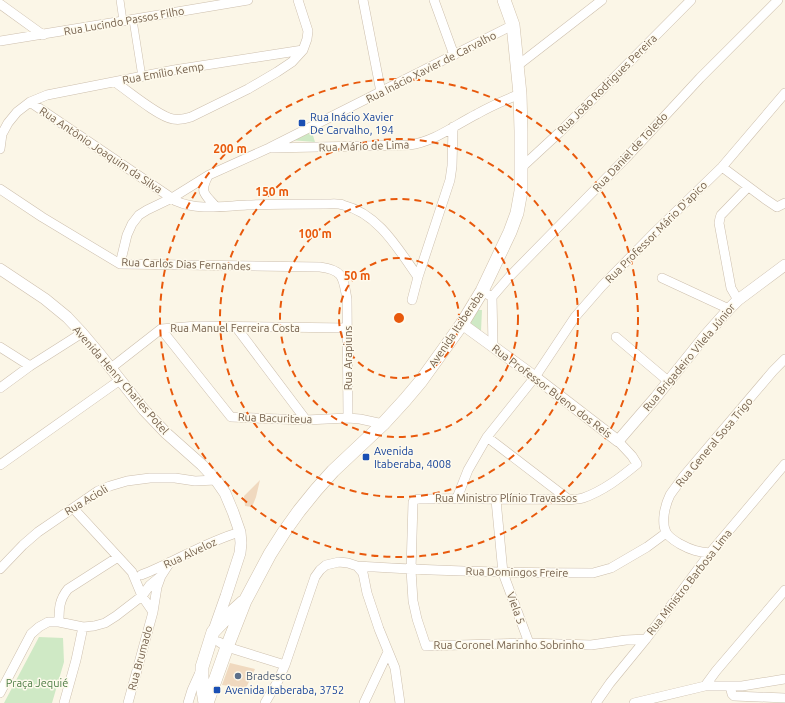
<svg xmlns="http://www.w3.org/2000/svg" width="785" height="703" font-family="Ubuntu,sans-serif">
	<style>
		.green { fill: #cfe9c5 }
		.building { fill: #f0d9bf }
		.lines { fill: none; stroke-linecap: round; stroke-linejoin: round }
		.pedestrian-casing { stroke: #cdbfad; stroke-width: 8 }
		.minor-casing { stroke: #cdbfad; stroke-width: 10 }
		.tertiary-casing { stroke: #cdbfad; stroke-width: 12 }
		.secondary-casing { stroke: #d0c1ab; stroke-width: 14 }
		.pedestrian { stroke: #fff; stroke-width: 7 }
		.minor { stroke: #fff; stroke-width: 9 }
		.tertiary { stroke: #fff; stroke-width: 11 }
		.secondary { stroke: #fff; stroke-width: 13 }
		.ring { fill: none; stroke: #e8590c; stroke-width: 2; stroke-dasharray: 7 5 }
		.transit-dot { fill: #1a4fb4; stroke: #fefaed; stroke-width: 1.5 }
		.service-dot { fill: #5c6f8a; stroke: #fefaed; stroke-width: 1.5 }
		.labels { text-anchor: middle; stroke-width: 3; stroke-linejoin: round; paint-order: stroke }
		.street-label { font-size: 11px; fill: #74604c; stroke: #fefaed }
		.transit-label { font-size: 11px; fill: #164399; stroke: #fefaed; text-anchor: start }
		.service-label { font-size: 11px; fill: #4e5e75; stroke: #fefaed; text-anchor: start }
		.park-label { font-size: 11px; fill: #507f47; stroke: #fefaed }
		.centre { fill: #e8590c; stroke: #fefaed; stroke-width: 2 }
		.ring-label { font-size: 12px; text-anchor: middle; font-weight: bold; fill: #e8590c; stroke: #fefaed; stroke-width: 3; stroke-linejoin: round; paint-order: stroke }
	</style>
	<rect width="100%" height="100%" fill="#fbf6e7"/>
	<path class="green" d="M309,123L315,142L277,139Z
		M474,310H482L481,331L467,321Z
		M39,637L63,638L64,662L52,703H4Z"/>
	<path class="building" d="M260,480L256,497L252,507L245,506L244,496Z
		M230,663L255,669L246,688L222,685Z"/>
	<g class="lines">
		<defs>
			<path id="pedestrian" d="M120,0L123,21
				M133,20L142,77"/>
			<path id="minor" d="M363,0L381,92
				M434,0L454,55
				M0,4L43,35
				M0,41L123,21L248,0
				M517,66L602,0
				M115,82C128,91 159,117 173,119C179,120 185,119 191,117L248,89L277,72L292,62L303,50L307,39L308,31L298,0
				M30,102L176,201C198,211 224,206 247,205C274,204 300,204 327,204C332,204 338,203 343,205C379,214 398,249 418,277
				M272,148L409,145C434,142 455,125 477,114C491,106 505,100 520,94
				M0,149L2,134L8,123L17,112L30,102L47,95L174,70L303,50
				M522,167L562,130L691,0
				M722,167L765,199L777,207L785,203
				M208,176C199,193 205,194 216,207
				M0,189L42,217L120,264L320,267C344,270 343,278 347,299L348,418
				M120,264L127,235L132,224L139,215L147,210L172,198L209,175L269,148L513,25
				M662,278L729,309
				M482,291L492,297L511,275L626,158L700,78L778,0
				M492,297L493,346
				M412,300L418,277L450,180L452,166L453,127
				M738,300L731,288L719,223L720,218L721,215L748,187
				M236,327L306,420
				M161,329L231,417L306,420L348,418L360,419L383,424
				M616,337L668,381
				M0,347L30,366
				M111,368L161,329L197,326L348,328
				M0,388L30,366L82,333
				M487,437L568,499
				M618,441L632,456L637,464C620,478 603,491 583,498C574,501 556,499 546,499C504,500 462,498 420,499C417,499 415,499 413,502L411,570L413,601L417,619L426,646L529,643L591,645L626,640L646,639
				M0,465L120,380
				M457,498L468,470L487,437L535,377L575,317L602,286L655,232L722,167L785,93
				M496,500L503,573L529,643
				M73,508L132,572L142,596L153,612L157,587L161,576L170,562
				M710,553C698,552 691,550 680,544C675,541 668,537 666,532C661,522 665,505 670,495C674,489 679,483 683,477L773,371L785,359
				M357,566C435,571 514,573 593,573L611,568L647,547L666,533
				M0,569L23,545L38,532L98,491L110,486L127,481L150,478H175L195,481L216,480
				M141,575C175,562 205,542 240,532
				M59,622C59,609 59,600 68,589L118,557
				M219,642L227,647L285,665
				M705,686H742L785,679
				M730,686L732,694L734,696L785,698
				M0,693L31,634L39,627L48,622H59L83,627L94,626L105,623L116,616L142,596L150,585L161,576
				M64,703L76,660L83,627
				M128,703L153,612
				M188,703L192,690L201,670
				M265,703L269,696L278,681L285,665L315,577L320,570L326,565L339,562L348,563L357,566L363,573L367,593L379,629L395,668L400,703
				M364,703L388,652
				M596,703L610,683L646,639L710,553L785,464
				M634,703L705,686L716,671L785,590"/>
			<path id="tertiary" d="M0,269L45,299L67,317L82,333L98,352L144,410L166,433L202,465L216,480L225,493L233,512L240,532L241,543L240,553L226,596L214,630
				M462,324L535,377L618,441L656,397L705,336L729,309L738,300L785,265"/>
			<path id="secondary" d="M205,703L202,684V667L213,632L232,612L243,602
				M207,703L227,647L245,601L270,554L284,532L299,511L316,490L333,471L383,424L405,400L421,381L462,324L482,291L510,232L517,213L521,191V131L520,94L513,25L504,0"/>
		</defs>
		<use href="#pedestrian" class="pedestrian-casing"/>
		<use href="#minor" class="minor-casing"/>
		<use href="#tertiary" class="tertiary-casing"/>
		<use href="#secondary" class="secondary-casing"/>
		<use href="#pedestrian" class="pedestrian"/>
		<use href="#minor" class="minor"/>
		<use href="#tertiary" class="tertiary"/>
		<use href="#secondary" class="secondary"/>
	</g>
	<g class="ring">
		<circle cx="399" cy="318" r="60"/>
		<circle cx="399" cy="318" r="119"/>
		<circle cx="399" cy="318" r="179"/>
		<circle cx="399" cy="318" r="239"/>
	</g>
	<g class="transit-dot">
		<rect x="298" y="119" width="8" height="8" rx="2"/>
		<rect x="362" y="453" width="8" height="8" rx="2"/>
		<rect x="213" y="686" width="8" height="8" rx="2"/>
	</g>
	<circle class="service-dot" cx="238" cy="676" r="4"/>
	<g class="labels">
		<g class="street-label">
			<text transform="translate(124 21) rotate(-10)" y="4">Rua Lucindo Passos Filho</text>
			<text transform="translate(431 67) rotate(-27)" y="4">Rua Inácio Xavier de Carvalho</text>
			<text transform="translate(163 73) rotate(-10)" y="4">Rua Emílio Kemp</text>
			<text transform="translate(607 84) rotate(-45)" y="4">Rua João Rodrigues Pereira</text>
			<text transform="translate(364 146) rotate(-2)" y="4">Rua Mário de Lima</text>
			<text transform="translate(101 150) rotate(34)" y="4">Rua Antônio Joaquim da Silva</text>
			<text transform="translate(630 152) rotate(-47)" y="4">Rua Daniel de Toledo</text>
			<text transform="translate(656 232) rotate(-45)" y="4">Rua Professor Mário D'apico</text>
			<text transform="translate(186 264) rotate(2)" y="4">Rua Carlos Dias Fernandes</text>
			<text x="235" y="332">Rua Manuel Ferreira Costa</text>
			<text transform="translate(456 329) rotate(-56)" y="4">Avenida Itaberaba</text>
			<text transform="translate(689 357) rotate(-50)" y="4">Rua Brigadeiro Vilela Júnior</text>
			<text transform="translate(348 358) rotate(-90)" y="4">Rua Arapiuns</text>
			<text transform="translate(121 380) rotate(49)" y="4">Avenida Henry Charles Potel</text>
			<text transform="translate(552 391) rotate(37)" y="4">Rua Professor Bueno dos Reis</text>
			<text transform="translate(275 418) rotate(2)" y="4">Rua Bacuriteua</text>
			<text transform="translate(714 442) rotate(-50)" y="4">Rua General Sosa Trigo</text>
			<text x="506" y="502">Rua Ministro Plínio Travassos</text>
			<text transform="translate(86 500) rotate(-31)" y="4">Rua Acioli</text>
			<text transform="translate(190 553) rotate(-25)" y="4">Rua Alveloz</text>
			<text transform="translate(517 572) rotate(1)" y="4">Rua Domingos Freire</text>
			<text transform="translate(689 582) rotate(-52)" y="4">Rua Ministro Barbosa Lima</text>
			<text transform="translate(516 608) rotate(70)" y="4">Viela 5</text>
			<text x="509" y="649">Rua Coronel Marinho Sobrinho</text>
			<text transform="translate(140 658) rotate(-75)" y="4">Rua Brumado</text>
		</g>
		<g class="transit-label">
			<text x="310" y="121">Rua Inácio Xavier<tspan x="310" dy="13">De Carvalho, 194</tspan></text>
			<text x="374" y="455">Avenida<tspan x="374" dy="13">Itaberaba, 4008</tspan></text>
			<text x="225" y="694">Avenida Itaberaba, 3752</text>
		</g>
		<g class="service-label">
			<text x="246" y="680">Bradesco</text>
		</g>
		<g class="park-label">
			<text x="37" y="687">Praça Jequié</text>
		</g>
	</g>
	<circle cx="399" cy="318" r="6" class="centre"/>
	<g class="ring-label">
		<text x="230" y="153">200 m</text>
		<text x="272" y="196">150 m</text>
		<text x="315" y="238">100 m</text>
		<text x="357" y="280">50 m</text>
	</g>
</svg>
